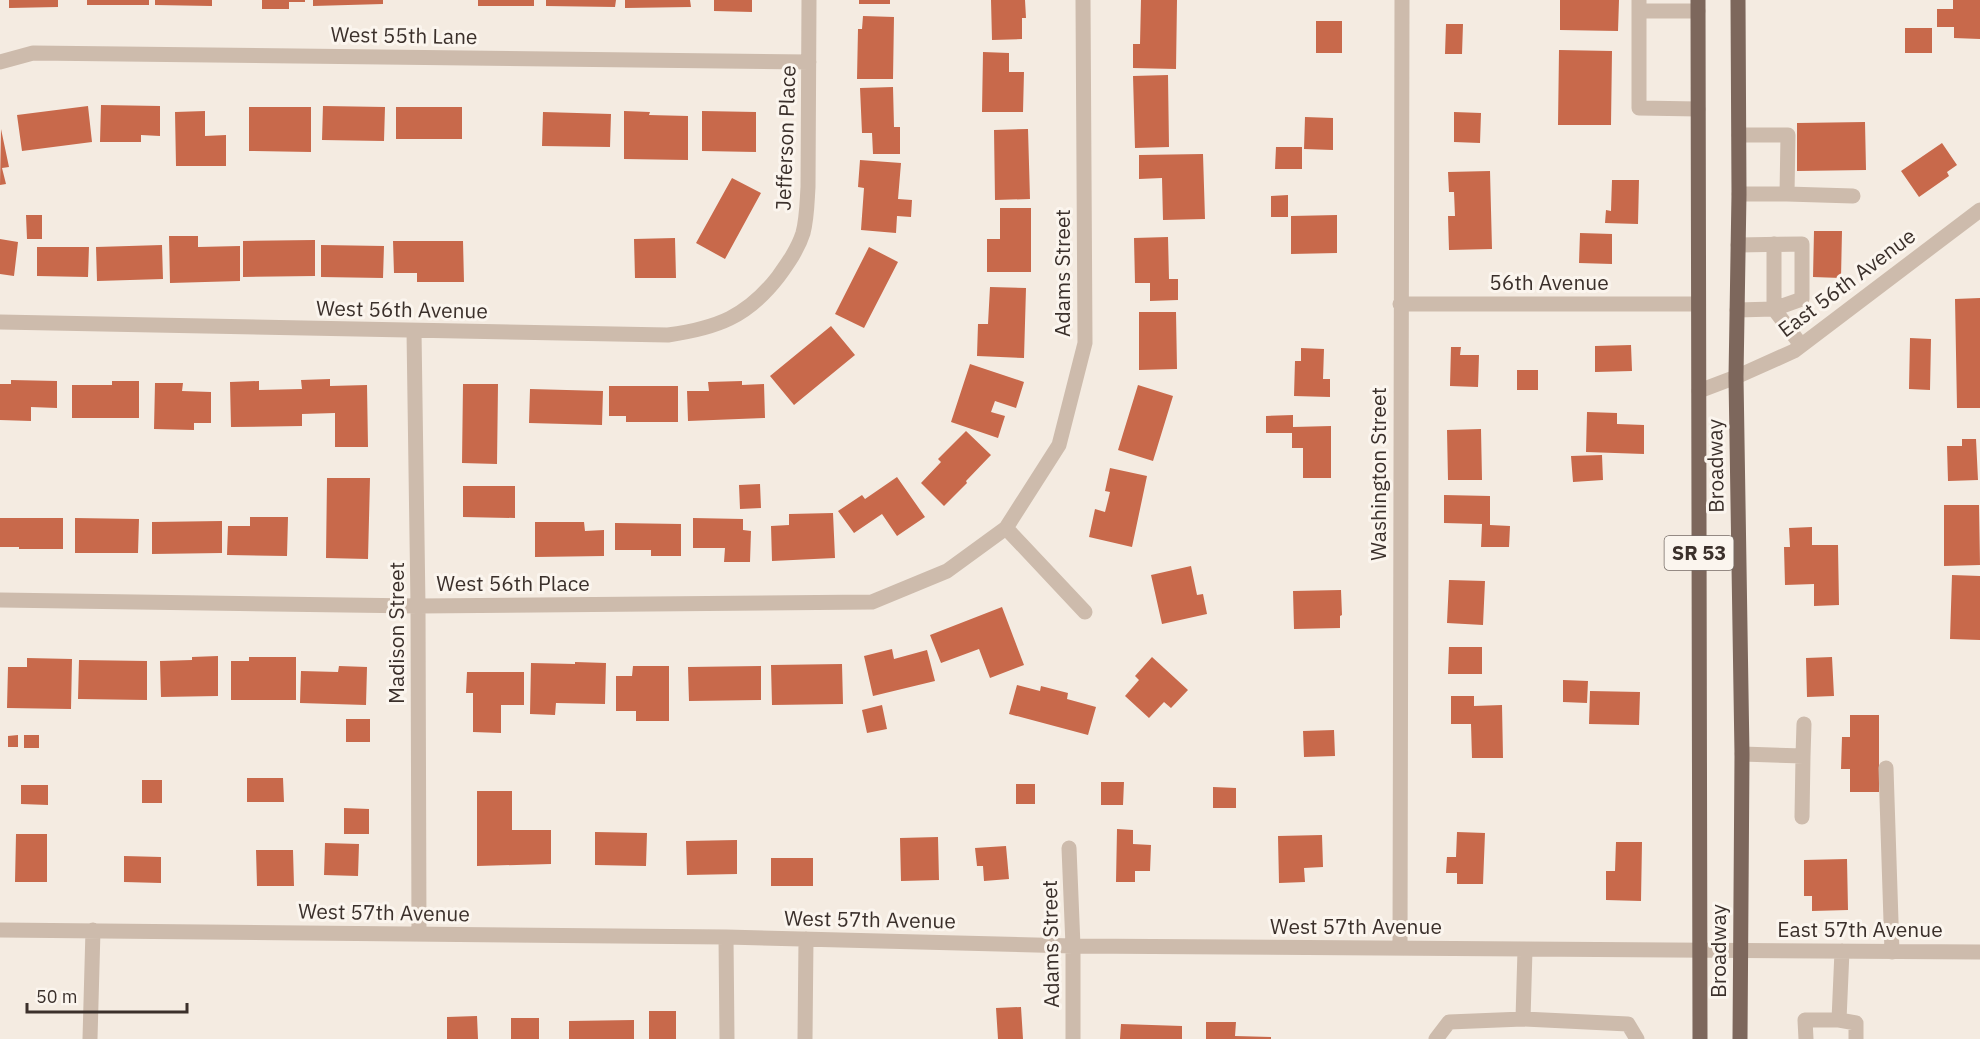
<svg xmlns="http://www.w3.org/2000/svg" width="1980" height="1039" font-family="'IBM Plex Sans',sans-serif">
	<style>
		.building { fill: #c8694b }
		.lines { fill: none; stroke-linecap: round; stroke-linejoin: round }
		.minor { stroke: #cdbbac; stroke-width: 15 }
		.major { stroke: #7d675c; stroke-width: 15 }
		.labels { text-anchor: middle; stroke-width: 6; stroke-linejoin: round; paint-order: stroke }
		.shield { fill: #fbf5ee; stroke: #756b66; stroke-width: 1.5 }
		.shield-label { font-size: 20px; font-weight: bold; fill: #3b302b }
		.street-label { font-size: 21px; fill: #3b302b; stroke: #fbf5ee }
	</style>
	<rect width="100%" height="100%" fill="#f4ebe1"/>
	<path class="building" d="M9,0H58V7L9,8Z
		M87,0H149V5H87Z
		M155,0H212V6L155,5Z
		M262,0H305V2H289V9H262Z
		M313,0H383V4L313,6Z
		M478,0H534V6H478Z
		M546,0H616L615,7L546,6Z
		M625,0H690L691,7L625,8Z
		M714,0H752V12L714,11Z
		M859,0H890V4H859Z
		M991,0H1025L1026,18H1022V39L992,40Z
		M1141,0H1177L1176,69L1133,68V44H1140Z
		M1560,0H1619L1618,31L1560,30Z
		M1953,0H1980V39L1954,38V27H1937V9H1953Z
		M863,16L894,17L893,79H857L858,29H862Z
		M1316,21H1342V53H1316Z
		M1446,24H1463L1462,54H1445Z
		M1905,28H1932V53H1905Z
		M1559,50L1612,51L1611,125H1558Z
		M983,52L1009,53V72H1024L1023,112H982Z
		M1168,75L1169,147L1135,148L1133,76Z
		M893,87L894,127H900V154H873L872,133H862L860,88Z
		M101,105L160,106V136L141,135V142H100Z
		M88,106L92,142L22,151L17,115Z
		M323,106L385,107L384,141L322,140Z
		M249,107H311V152L249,151Z
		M396,107H462V139H396Z
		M205,111V136L226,135V166H176L175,112Z
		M624,111L650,112L649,115L688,116V160L624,159Z
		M702,111L756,112V152L702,151Z
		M543,112L611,114L610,147L542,146Z
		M1454,112L1481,113L1480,143L1454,142Z
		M1305,117L1333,118V150L1304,149Z
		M1865,122L1866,170L1797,171V123Z
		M1,129L9,167L2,168L6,184L0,185Z
		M1028,129L1030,199L995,200L994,130Z
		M1942,143L1957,165L1947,172L1949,176L1919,197L1901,171Z
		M1276,147H1302V169H1275Z
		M1203,154L1205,219L1163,220L1162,178L1139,179V155Z
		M860,160L901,163L898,199L912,200L911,217L897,216L896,233L861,230L864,188L858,187Z
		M1490,171L1492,249L1449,250L1448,216H1455L1454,192H1449L1448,172Z
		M732,178L761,193L725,259L696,243Z
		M1612,180H1639L1638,224L1605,223L1606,210L1611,211Z
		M1288,195V217H1271V196Z
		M1000,208H1031V272H987V239H1000Z
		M26,215H42V239H27Z
		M1337,215V253L1291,254V216Z
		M1814,231H1842L1841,278L1813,277Z
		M1580,233L1612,234V264L1579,263Z
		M169,236H198V247L240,246V281L170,283Z
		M1168,237L1169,279H1178V300L1150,301V283H1135L1134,238Z
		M675,238L676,278H635L634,239Z
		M0,239L18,242L14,276L0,274Z
		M315,240V276L243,277V241Z
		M393,241H463L464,282H417V273H394Z
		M162,245L163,279L97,281L96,247Z
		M321,245L384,246L383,278L321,277Z
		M37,247H89L88,277L37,276Z
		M869,247L898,262L864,328L835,314Z
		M990,287L1026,288L1024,358L977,356L978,324H988Z
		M1980,298V408H1957L1955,299Z
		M1139,312H1176L1177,369L1139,370Z
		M831,326L855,355L794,405L770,376Z
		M1910,338L1931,339L1930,390L1909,389Z
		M1631,345L1632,371L1595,372V346Z
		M1451,347H1461L1460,355H1479L1478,387L1450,386Z
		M1301,348L1324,349L1323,379H1330V397L1294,396L1295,361H1301Z
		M970,364L1024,382L1016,408L995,401L991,412L1005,416L998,438L951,422Z
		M1517,370H1538V390H1517Z
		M330,379V386L367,385L368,447H335V413L302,414V426L231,427L230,382L259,381V390L302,389L301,380Z
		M11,380L57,381V408L31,407V421L0,420V384H11Z
		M112,381H139V418H72V385H112Z
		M742,381V385L764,384L765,418L688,421L687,391H709L708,382Z
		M155,383H183L182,391L211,392V423H194V430L154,429Z
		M463,384H498L497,464L462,463Z
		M1138,385L1173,396L1153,461L1118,450Z
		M609,386H678V422H626V416H609Z
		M530,389L603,391L602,425L529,423Z
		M1587,412L1617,413V424L1644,425V454L1586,452Z
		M1293,415V427L1331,426V478H1303V448H1292V433H1266V416Z
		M1481,429L1482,480H1448L1447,430Z
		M966,431L991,455L966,481L967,483L944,506L921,483L941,462L938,459Z
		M1962,439H1976L1978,480L1948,481L1947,446H1962Z
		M1602,455L1603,480L1573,482L1571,456Z
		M1110,468L1147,476L1132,547L1089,537L1095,509L1105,512L1110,492L1105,491Z
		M897,477L925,517L897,536L882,514L854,533L838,511L862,495L865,499Z
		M327,478H370L368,559L326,558Z
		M760,484L761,508L740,509L739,485Z
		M463,486H515V518L463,517Z
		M1444,495L1490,496V525L1510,526L1509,547H1481L1482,524L1444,523Z
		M1944,505H1979L1980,565L1944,566Z
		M833,513L835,558L772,561L771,526L789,525V514Z
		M250,517H288L287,556L227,555L228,526H250Z
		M0,518H63V549H19V547H0Z
		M75,518L139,519L138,553H75Z
		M693,518L743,519V530L751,531L750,562H724L725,548H693Z
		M222,521V553L152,554V522Z
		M535,522H584L585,531L604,530V556L535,557Z
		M615,523L681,524V556H651V550H615Z
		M1812,527V545H1838L1839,605L1814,606V584L1785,585L1784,547H1790L1789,528Z
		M1191,566L1197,595L1203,594L1207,614L1162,624L1151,575Z
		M1952,575L1980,576V640L1950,639Z
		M1449,580L1485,581L1483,625L1447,623Z
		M1341,590L1342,615L1340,616V628L1294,629L1293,591Z
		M1002,607L1024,665L990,678L979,649L941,663L930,635Z
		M1449,647H1482V674H1448Z
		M892,649L894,659L927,650L935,681L873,696L864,656Z
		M218,656V696L161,697L160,661L192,660V657Z
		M249,657H296V700H231V661H249Z
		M1152,657L1188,690L1171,708L1164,702L1149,718L1125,696L1139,680L1135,676Z
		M1832,657L1834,696L1807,697L1806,658Z
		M27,658L72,659L71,709L7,708L8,667H27Z
		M79,660L147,661V700L78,699Z
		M575,662L606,663L605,704L556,703L555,715L530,714L531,663L575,664Z
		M842,664L843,704L772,705L771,665Z
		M339,666L367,667L366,705L300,703L301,671L338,672Z
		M633,666H669V721H636V711H616V676H632Z
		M761,666V700L689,701L688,667Z
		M467,672H524V705H501V733L473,732V693H466Z
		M1563,680L1588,681L1587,703L1563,702Z
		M1017,685L1040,691L1041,686L1068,693L1067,699L1096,707L1088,735L1009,714Z
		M1590,691L1640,692L1639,725L1589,724Z
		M1451,696H1474V706L1502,705L1503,758H1472L1471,724H1451Z
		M882,705L887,729L867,733L862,710Z
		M1850,715H1879V792H1850V769H1841L1842,737H1850Z
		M346,719H370V742H346Z
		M1334,730L1335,756L1304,757L1303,731Z
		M18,735V747H8V736Z
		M24,735H39V748H24Z
		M247,778H283L284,802H247Z
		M142,780H162V803H142Z
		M1101,782H1124L1123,805H1101Z
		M1016,784H1035V804H1016Z
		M21,785H48V805L21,804Z
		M1213,787L1236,788V808H1213Z
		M477,791H512V830H551V864L477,866Z
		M344,808L369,809V834H344Z
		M1117,829L1133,830V844L1151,845L1150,871H1135V882H1116Z
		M595,832L647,833L646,866L595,865Z
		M1457,832L1485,833L1483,884H1457V873H1446L1447,857H1456Z
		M16,834H47V882H15Z
		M1322,835L1323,867L1304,868L1305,882L1279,883L1278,836Z
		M938,837L939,880L901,881L900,838Z
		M737,840V874L687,875L686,841Z
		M1616,842H1642L1641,901L1606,900V871H1615Z
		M325,843L359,844L358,876L324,875Z
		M1006,846L1009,879L984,881L983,866H977L975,848Z
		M256,850H293L294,886H257Z
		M124,856L161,857V883L124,882Z
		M771,858H813V886H771Z
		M1847,859L1848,910L1812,911V896H1804V860Z
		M1021,1007L1023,1039H998L996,1008Z
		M649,1011H676V1039H649Z
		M477,1016L478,1039H447V1017Z
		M511,1018H539V1039H511Z
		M634,1020V1039H569V1021Z
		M1206,1022H1236L1235,1036L1271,1037V1039H1206Z
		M1121,1024L1182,1026V1039H1120Z"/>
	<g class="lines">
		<path class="minor" d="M1639,0V108L1698,109
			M1639,11H1698
			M0,62L33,53L809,62
			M1739,194H1787L1788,135H1739
			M1787,194L1853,196
			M1738,245L1802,244V299L1774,309V244
			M1400,304H1698
			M1737,310L1774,309L1801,345
			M0,322L668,335C717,328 747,317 778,277C788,263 798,249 803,233C807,218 807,202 808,187L809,0
			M414,331L418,606L419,934
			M1699,391L1736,377L1794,351L1980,210
			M1006,528L1085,612
			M0,600L418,606L872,602L947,571L1006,528L1059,445L1085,343L1083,0
			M1742,754L1803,756L1802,817
			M1803,756L1804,724
			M1886,768L1892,952
			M1069,848L1073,946V1039
			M0,930L726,937L1073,946L1980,952
			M726,937L727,1039
			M1400,948L1402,0
			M1523,1019L1525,950
			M1839,1020L1842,951
			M90,1039L93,930
			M805,1039L806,939
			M1436,1039L1449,1022L1523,1019L1628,1024L1637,1039
			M1806,1039L1805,1020H1839L1856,1023V1039"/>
		<path class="major" d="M1698,0L1700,1039
			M1738,0L1739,194L1736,377L1742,754L1740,1039"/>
	</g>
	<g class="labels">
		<rect class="shield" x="1664.5" y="536" width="69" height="34" rx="4.5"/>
		<g class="shield-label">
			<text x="1699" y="560">SR 53</text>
		</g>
		<g class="street-label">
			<text transform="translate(404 36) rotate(1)" y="7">West 55th Lane</text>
			<text transform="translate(786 138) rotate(-88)" y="7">Jefferson Place</text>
			<text transform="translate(1063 273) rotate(-90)" y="7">Adams Street</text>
			<text x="1549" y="290">56th Avenue</text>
			<text transform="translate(1847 283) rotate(-37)" y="7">East 56th Avenue</text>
			<text transform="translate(402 310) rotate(1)" y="7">West 56th Avenue</text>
			<text transform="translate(1716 466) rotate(-91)" y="7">Broadway</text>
			<text transform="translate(1379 474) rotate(-90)" y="7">Washington Street</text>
			<text x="513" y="591">West 56th Place</text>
			<text transform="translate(397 633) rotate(-90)" y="7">Madison Street</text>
			<text transform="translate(384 913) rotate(1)" y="7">West 57th Avenue</text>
			<text transform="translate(870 920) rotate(1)" y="7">West 57th Avenue</text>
			<text x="1356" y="934">West 57th Avenue</text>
			<text x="1860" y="937">East 57th Avenue</text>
			<text transform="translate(1051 944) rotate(-91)" y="7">Adams Street</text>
			<text transform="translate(1719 951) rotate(-90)" y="7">Broadway</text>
		</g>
	</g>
	<path d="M27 1003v9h160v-9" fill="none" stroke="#3b302b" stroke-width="3"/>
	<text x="36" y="1003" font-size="18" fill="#3b302b" stroke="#fbf5ee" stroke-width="4.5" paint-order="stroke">50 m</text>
</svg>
